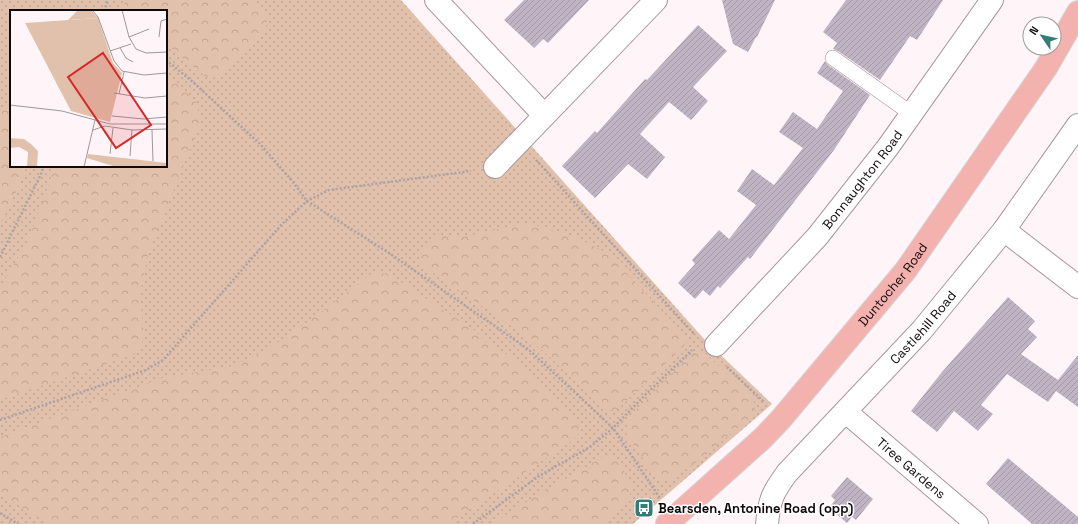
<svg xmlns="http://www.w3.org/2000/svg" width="1078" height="524" font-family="'Space Grotesk',sans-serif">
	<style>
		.grass { fill: url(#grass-dots); fill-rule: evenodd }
		.forest { fill: url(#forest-crowns) }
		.building { fill: url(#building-hatch) }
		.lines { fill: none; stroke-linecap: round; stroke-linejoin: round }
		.lane-casing { stroke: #ab969e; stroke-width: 16 }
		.street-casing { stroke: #ab969e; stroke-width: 24 }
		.primary-casing { stroke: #d4d3d3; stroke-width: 24 }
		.path { stroke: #aba2a6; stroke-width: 2.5; stroke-dasharray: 2 2; stroke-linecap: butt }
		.lane { stroke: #fff; stroke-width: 15 }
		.street { stroke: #fff; stroke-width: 22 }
		.primary { stroke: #f4b2af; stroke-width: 22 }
		.labels { text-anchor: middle; stroke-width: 3; stroke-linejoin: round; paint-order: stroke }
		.street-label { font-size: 13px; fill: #10090c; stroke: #fff }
		.poi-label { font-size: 13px; font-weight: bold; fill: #10090c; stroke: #fff; text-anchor: start }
		.inset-road { fill: none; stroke: #9f979a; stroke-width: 1 }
		.view { fill: #d62828; fill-opacity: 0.15; stroke: #d62828; stroke-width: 2 }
		.inset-edge { fill: none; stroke: #10090c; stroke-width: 2 }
	</style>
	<defs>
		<pattern id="grass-dots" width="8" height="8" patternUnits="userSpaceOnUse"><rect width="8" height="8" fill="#e1c1ab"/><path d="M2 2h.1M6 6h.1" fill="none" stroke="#c0a492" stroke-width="1.8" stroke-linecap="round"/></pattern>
		<pattern id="forest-crowns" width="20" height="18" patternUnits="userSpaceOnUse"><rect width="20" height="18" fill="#e1c1ab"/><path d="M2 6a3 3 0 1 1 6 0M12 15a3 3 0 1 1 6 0" fill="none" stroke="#c0a492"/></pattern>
		<pattern id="building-hatch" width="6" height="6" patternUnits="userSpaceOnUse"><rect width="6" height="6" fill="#c0b3c3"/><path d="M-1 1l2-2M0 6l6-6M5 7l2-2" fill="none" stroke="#a499a6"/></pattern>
	</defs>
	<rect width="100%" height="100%" fill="#fff5f9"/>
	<path class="grass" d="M0,0H401L705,340L772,404L633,524H0ZM11,11H166V166H11Z"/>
	<path class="forest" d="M126,0H248L258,3L268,14L266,27L229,67L213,78L205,76L166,44V11H124V5Z
		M166,74L197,103L200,124L148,255L140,294L144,338L138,353L0,400V288L29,239L55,166H166Z
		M9,105H11V166H27L23,177L0,226V108Z
		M520,224H532L578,238L607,253L689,339L683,347L615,412L603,408L542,350L520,332L423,266L419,257L433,238L443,235L464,237Z
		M375,271L392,276L474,330L487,342L511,357L576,418L580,432L573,440L448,524H49L0,494V437L162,378L233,366L271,347L317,315Z
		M696,350L703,351L753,399L755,407L753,415L700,460L668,481L660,480L655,477L625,432L630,416Z
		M606,455L618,459L631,485L630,495L603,524H493L516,508Z"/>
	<path class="building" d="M524,0H589L548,43L543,39L534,48L504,20Z
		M722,0H775L757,37H756L748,52L733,44Z
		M846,0H943L917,40L910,36L880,80L838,51L833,49L837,43L823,32Z
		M698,25L727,51L693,87L708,101L691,120L669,102L640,134L665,157L647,179L628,164L595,198L562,166L595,131L597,133L645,79L647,80Z
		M825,61L828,65L870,95L834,150L750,259L748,257L720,288L718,286L710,296L703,290L695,299L678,283L695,264L692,260L719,230L729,239L756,205L737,191L752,169L774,185L803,148L779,132L793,112L817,129L843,91L817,73Z
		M1008,297L1035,321L1028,329L1037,337L1021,354L1058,380L1078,355V407L1056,391L1048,402L1007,374L981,405L993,414L978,431L954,411L937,432L911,411L942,372Z
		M1008,458L1078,517V524H1032L986,484Z
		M847,477L873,499L856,520L852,517L847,523L829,508L835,500L831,496Z"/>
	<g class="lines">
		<defs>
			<path id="lane" d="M833,58L912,114"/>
			<g id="street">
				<path d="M436,0L544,115"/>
				<path d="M495,167L656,0"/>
				<path d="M1004,230L1078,287"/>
				<path id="s1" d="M716,345L817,237L888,147L992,0"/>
				<path id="s2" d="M846,412L977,524"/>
				<path id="s3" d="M767,524C769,500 773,492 787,473L922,330L1004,230L1078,125"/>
			</g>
			<g id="primary">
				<path id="s4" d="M667,524L763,438L781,419L906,270L1046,68L1078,12"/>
			</g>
		</defs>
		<use href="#lane" class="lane-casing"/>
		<use href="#street" class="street-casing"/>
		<use href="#primary" class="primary-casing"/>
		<path class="path" d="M104,11L108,0
			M166,60L193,82L260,144L293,182L307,201L389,253L528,349L613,428L660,498
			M536,160L695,335
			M0,257L41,174L44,166
			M727,367L764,402
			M0,420L146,370L163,360L282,224L307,201L329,190L471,171
			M0,513L18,524
			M473,524L539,476L590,447L613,428L646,394L692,350"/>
		<use href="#lane" class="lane"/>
		<use href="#street" class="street"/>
		<use href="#primary" class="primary"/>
	</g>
	<defs>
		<symbol id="bus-square" viewBox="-11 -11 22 22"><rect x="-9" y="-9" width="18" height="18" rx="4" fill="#347c78" stroke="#fff"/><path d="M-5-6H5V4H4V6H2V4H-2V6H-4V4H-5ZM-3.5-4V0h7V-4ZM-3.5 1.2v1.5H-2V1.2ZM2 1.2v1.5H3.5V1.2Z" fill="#fff"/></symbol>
	</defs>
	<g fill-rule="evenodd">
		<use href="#bus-square" x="633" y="497" width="22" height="22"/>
	</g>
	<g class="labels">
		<g class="street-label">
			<text dy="5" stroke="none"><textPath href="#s1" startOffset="221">Bonnaughton Road</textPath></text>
			<text dy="5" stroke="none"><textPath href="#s4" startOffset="330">Duntocher Road</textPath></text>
			<text dy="5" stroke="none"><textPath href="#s3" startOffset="255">Castlehill Road</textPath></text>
			<text dy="5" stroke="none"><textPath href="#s2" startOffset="86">Tiree Gardens</textPath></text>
		</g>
		<g class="poi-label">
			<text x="658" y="513">Bearsden, Antonine Road (opp)</text>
		</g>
	</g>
	<g transform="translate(10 10)">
		<rect width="157" height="157" fill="#fff5f9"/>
		<path d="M88,8L103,53L112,63L100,112L61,101L15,13ZM78,144L157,153V157H106L77,148Z" fill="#e1c1ab"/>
		<path d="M68,0H81L88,8L58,10ZM23,24L36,32L56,54L57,79L52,81L49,78ZM82,47L86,48V51L64,54L59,52ZM95,52L93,62L75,68L62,58ZM60,61L79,75L91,80L90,101L66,89L60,74ZM57,81L70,95L89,104V107L62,100L53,84ZM96,82L103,92L101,104L93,101L94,83ZM0,128L14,129L21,134L28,141L27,157H17L18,142L9,137L0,138Z" fill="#e1c1ab"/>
		<path d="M41,12L42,29L34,30L27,16Z" fill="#e1c1ab"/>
		<path class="inset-road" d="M82,0L88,7L104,51L112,61L134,65L157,63M112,0L119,27L126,39L136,43L157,42M119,27L139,19M149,27L151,11L157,9M110,38L116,48L123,52M100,41L121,34M104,83L135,88L157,86M109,84L114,62M0,95L52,101L100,114H157M102,106L134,109L157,107M83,120L95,116L122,120L157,119M142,120L143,151M100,144L103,118M120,146L122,120M74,157L85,110"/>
		<path class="view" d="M93,43L141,115L106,138L58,67Z"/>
		<rect width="157" height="157" class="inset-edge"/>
	</g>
	<g transform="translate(1042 36) rotate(304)"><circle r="19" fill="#ffffff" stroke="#9f9d9e"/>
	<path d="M0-3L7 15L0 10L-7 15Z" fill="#347c78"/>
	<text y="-6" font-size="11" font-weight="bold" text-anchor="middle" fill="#10090c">N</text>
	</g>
</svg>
